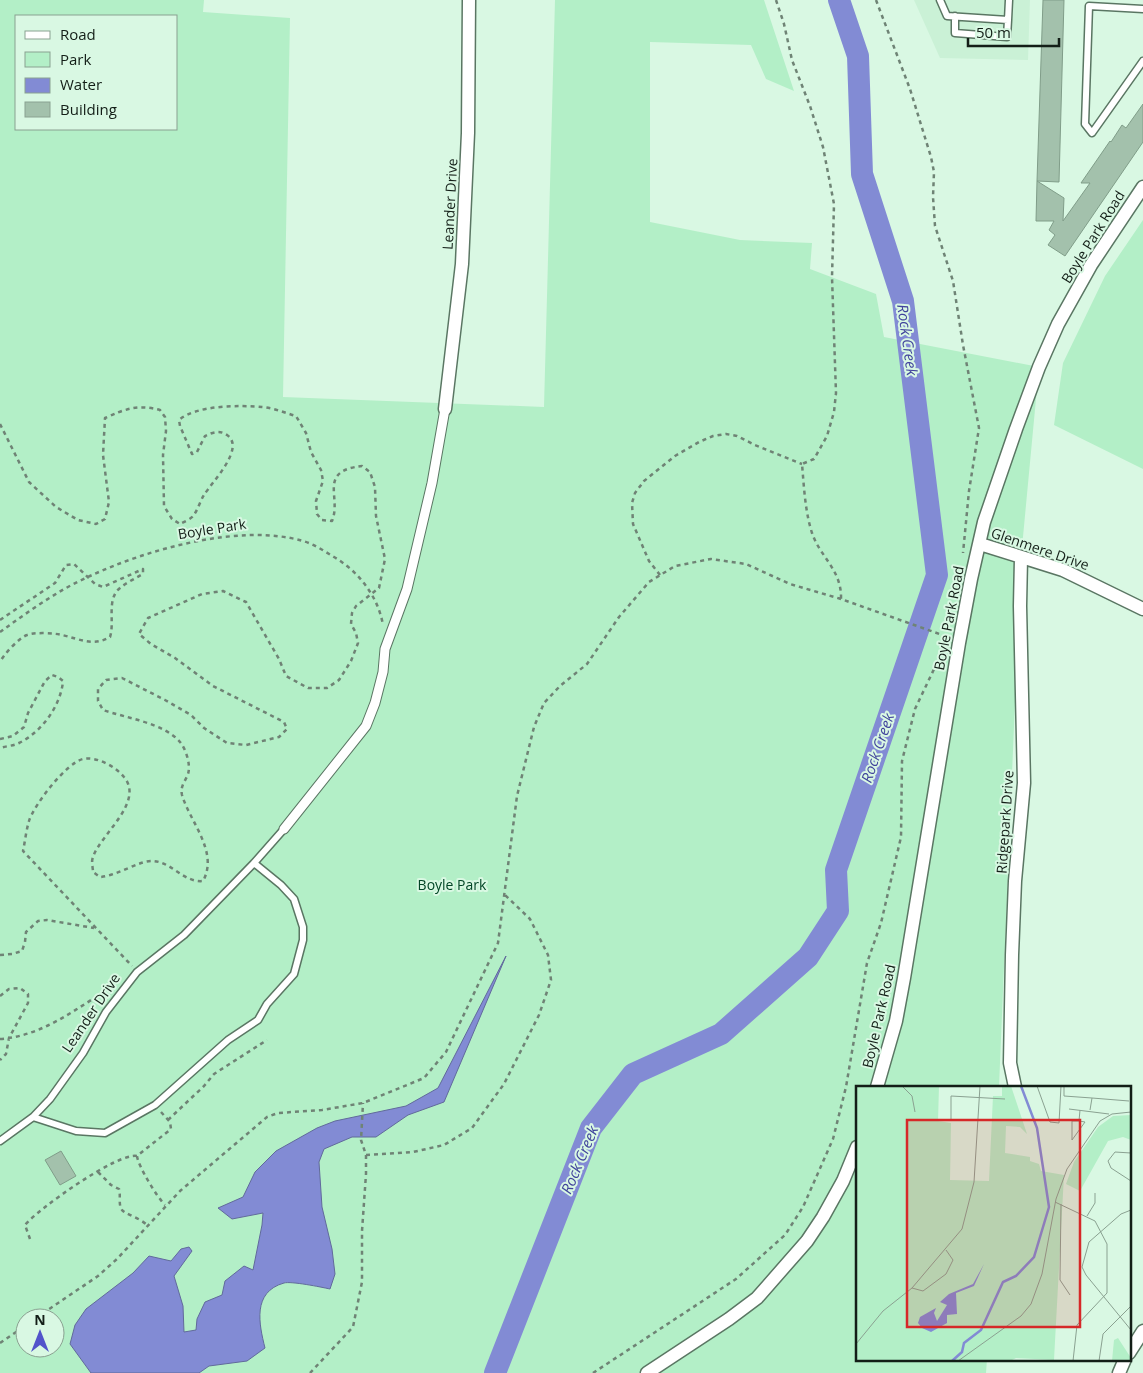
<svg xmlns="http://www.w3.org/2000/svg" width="1143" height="1373" font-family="'Open Sans',sans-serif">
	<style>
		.built { fill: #caf1d6 }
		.green { fill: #b3efc7; fill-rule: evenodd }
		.water { fill: #828bd4; stroke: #616a9b }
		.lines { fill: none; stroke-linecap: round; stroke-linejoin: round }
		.river { stroke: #828bd4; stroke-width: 22 }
		.building { fill: #a3c1ac; stroke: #809d89 }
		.service-casing { stroke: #5a7663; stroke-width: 9 }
		.pedestrian-casing { stroke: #5a7663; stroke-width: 11 }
		.minor-casing { stroke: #5a7663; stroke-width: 15 }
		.path { stroke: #6f8375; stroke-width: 2.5; stroke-dasharray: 4 4; stroke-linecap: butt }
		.service { stroke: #fff; stroke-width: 6 }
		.pedestrian { stroke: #fff; stroke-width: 9 }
		.minor { stroke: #fff; stroke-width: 12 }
		.labels { text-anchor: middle; stroke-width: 4; stroke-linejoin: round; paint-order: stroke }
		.street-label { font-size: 14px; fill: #131e17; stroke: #d9f8e3 }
		.park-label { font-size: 14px; fill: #024626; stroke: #d9f8e3 }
		.water-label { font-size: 15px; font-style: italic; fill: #41449c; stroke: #d9f8e3 }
		.inset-river { fill: none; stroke: #828bd4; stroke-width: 2.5 }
		.inset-road { fill: none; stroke: #8aa191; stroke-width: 1 }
		.view { fill: #d62828; fill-opacity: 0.15; stroke: #d62828; stroke-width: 2.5 }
		.inset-edge { fill: none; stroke: #131e17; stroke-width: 2.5 }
	</style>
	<rect width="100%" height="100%" fill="#d9f8e3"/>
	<path class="built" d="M914,0H1030L1028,60L940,58Z"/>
	<path class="green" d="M0,0H204L203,12L290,18L283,397L544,407L555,0H764L794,91L766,79L751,45L650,42V222L740,240L812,243L810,269L876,294L884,337L1039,367L1021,558L999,1087H857V1359H987L986,1373H0ZM16,16H176V129H16ZM25,1318H55V1348H25Z
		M1143,220V469L1054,425L1063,363L1105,276Z"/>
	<path class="water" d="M506,956L444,1102L408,1115L376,1137H352L324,1149L319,1162L322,1207L332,1249L335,1274L330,1289C321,1287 291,1281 284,1283C252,1292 259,1324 265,1348L247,1361L209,1366L199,1373H91L70,1344L75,1325L86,1309L133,1273L149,1256L171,1261L181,1249L189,1247L192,1251L174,1276L183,1306L184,1332L196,1330L197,1319L205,1302L222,1295L225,1281L244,1266L253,1270L262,1225L263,1213L232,1219L218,1208L243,1197L255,1172L276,1151L317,1128L335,1121L406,1106L438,1088Z"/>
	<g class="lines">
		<path class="river" d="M495,1373L591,1128L633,1074L721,1034L808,957L838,911L836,870L937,575L903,301L862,174L858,56L839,0"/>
	</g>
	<path class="building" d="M1043,0H1064L1059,182L1037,181Z
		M1143,104V142L1065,256L1048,245L1055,235L1049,230L1054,221H1036L1037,181L1064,198L1063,221L1090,183H1081L1110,141L1111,142L1122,125L1126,128Z
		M61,1151L76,1176L60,1185L45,1160Z"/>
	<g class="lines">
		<defs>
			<path id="service" d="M940,0L947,16L1008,20L1009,0
				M1143,9L1089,6L1085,124L1092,133L1143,61
				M955,16V33L1007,37L1008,20
				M33,1117L76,1131L105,1133L155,1105L228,1040L258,1020L267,1004L294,974L303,940V927L294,899L281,885L254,863
				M0,1141L33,1117L50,1099L83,1053L106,1012L137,972L184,935L254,863L284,829"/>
			<path id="pedestrian" d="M284,829L366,726L375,703L383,672L385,649L407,589L432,483L445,409"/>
			<path id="minor" d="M445,409L462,264L468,133L469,0
				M980,544L1063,570L1143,609
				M877,1087L896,1021L904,978L959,643L971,579L984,522L1016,429L1039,367L1058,324L1091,265L1143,187
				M1015,1087L1010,1063L1012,955L1015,881L1024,783L1020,606L1021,558
				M1129,1353L1143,1331
				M647,1373L729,1319L757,1298L807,1241L823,1217L843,1181L857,1147
				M1119,1373L1125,1359"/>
		</defs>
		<use href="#service" class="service-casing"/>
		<use href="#pedestrian" class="pedestrian-casing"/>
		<use href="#minor" class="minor-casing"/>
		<path class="path" d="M776,0L784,24L792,60L810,106L823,147L834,204L832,277L836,393L834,412L827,436L814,459L802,464C804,487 805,511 812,533C820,557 842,570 841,599
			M876,0L910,89L931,157L934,172L933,197L935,226L953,281L963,345L979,428L969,491L963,553
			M0,424L29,482L56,507L78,520L96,524L105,519L109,502L103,455L105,418C125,409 138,404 160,410L165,417L166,431L163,455L164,506L172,519L180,524C184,522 191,519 193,516C198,510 200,501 204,495C212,482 246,448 227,435C220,430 213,432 205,436L197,452L192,454L180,426L179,420C196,405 240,405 262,407C274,408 285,413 296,416L306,433L311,452L321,470L323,481L316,501L317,514L322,520L332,521C342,497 317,471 362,466L370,472L375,487L376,516L385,559L379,588L356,606L352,613L351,624L356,633L358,643L351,661L339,680L327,688H308L286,676L279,659L246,602L223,591L202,594L148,618L139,634L151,644L175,658L213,686L284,722L287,729L279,737L246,745L227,743L204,728L191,715L165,700L122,678L106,680L98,689V701L103,710C126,718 164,723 180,742C186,749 191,765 188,774C185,782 180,786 182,795C190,822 219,852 203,881C184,883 172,862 153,861C140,860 117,876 100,877L93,872C93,868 91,862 93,857C100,835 145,802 124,777C116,767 97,756 83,759C66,763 34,805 29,821C26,831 25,842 23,851L132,966
			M660,575L649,561L633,524L632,503L635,493L644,481L675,456L699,442L713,436L726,434L737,436L755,445L802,464
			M0,620L55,583L66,565L74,564L95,584L103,587L143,569V573L141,575C134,579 126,583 120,588C106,599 115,622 110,637C93,647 80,639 62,635C55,633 34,632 27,635C19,638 4,654 0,662
			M0,632C28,612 58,590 90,576C148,549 241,523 303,541C314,544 324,551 334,557C358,571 378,596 383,625
			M0,739L13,736L24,727L28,713L45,681L52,675L58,677L63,681C61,705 42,732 19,743C13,746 6,746 0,748
			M0,955L12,954L22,951L25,942L26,932L38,921L47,920L94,928
			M0,996L9,989L20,988L28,994V1003L9,1038L6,1054L0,1060
			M0,1039C44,1036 78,1007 115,985
			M161,1112L170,1122L171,1129L137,1156C138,1166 157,1197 165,1205
			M168,1120L204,1086L214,1074L267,1040
			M366,1155L413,1152L444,1145L472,1128L504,1084L539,1015L551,980L548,955L530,919L504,894
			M98,1172L111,1185L119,1189C121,1195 118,1205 122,1210C125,1214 140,1218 147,1225
			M30,1239L25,1225C38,1209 118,1152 137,1156
			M36,1318L98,1276L117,1259L180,1191L267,1117L278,1113L322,1110L363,1103L424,1078L446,1052L498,943L517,796L534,727L544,703L560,686L587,664L619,617L649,582L675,566L711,559L746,564L790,584L841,599L948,637
			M0,1343L25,1326
			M310,1373L353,1327L362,1282V1231L366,1174V1155L361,1140L363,1103
			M593,1373L736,1279L785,1235L803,1207L833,1139L846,1087L867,963L881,923L901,837L902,761L915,709L945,646"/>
		<use href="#service" class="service"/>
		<use href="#pedestrian" class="pedestrian"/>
		<use href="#minor" class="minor"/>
	</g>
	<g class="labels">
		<g class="street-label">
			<text transform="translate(450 204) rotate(-87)" y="5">Leander Drive</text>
			<text transform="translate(1093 237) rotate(-58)" y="5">Boyle Park Road</text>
			<text transform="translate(212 529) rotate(-9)" y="5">Boyle Park</text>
			<text transform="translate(1040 549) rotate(19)" y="5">Glenmere Drive</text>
			<text transform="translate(949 618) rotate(-79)" y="5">Boyle Park Road</text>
			<text transform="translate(1005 822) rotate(-86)" y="5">Ridgepark Drive</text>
			<text transform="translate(91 1013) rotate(-56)" y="5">Leander Drive</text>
			<text transform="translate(879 1016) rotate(-77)" y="5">Boyle Park Road</text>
		</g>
		<g class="park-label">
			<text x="452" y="890">Boyle Park</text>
		</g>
		<g class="water-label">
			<text transform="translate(907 340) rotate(82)" y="5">Rock Creek</text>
			<text transform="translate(878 748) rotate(-71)" y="5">Rock Creek</text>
			<text transform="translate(580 1160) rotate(-67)" y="5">Rock Creek</text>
		</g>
	</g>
	<g transform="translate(856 1086)">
		<rect width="275" height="275" fill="#d9f8e3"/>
		<path d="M0,0H83L82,35L95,37L94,94L133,95L137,10H146V0H155L171,48L164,41L150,40L149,67L174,71V75L183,78L185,85L208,89L198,274L160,272L154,275H0ZM275,29V54L267,51L252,55L224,105L210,98L218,76L242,41L257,30ZM262,252L275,272V275H256L258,254Z" fill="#b3efc7"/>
		<path d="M128,178L118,200L100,207L101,228L91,229V237L75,246L66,242L62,237L64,231L80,222L78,227L81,235L91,219L84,216L93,208L117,198Z" fill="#828bd4"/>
		<path class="inset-river" d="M96,275L106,266L108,257L125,244L147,196L160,190L178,171L193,121L181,42L165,0"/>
		<path class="inset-road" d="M46,0L56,10L59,26M181,0L194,36L203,37L205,0M208,0V10L236,12M213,23L253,28M234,24L236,12L273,15M95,33V10L149,13M223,35H216V54L229,36L223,35L224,24M275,67L259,66L252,75L255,82L275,95M199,116L239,135L251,158V207L221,239L217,275M205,118L204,194L214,209M275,124L265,128L233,156L226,181L230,189L275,244M231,130L239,117V107M56,202L67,205L90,188L97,174L90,164M0,258L27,225L56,202L106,143L118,96L124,0M102,275L165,230L175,218L186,188L200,113L211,83L244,35L256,28L275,26M243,275L247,248L275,220"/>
		<path class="view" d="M51,34H224V241H51Z"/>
		<rect width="275" height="275" class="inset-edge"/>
	</g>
	<rect x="15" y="15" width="162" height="115" fill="#d9f8e3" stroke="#8aa191"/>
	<rect x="25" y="31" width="25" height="8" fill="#ffffff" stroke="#8aa191"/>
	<text x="60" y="40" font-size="15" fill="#131e17">Road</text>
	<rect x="25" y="52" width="25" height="15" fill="#b3efc7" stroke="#8aa191"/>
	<text x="60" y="65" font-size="15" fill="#131e17">Park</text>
	<rect x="25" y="78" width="25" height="15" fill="#828bd4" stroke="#8aa191"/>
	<text x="60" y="90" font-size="15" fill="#131e17">Water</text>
	<rect x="25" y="102" width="25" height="15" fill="#a3c1ac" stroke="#8aa191"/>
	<text x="60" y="115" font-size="15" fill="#131e17">Building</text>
	<g transform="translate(40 1333)"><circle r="24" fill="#d9f8e3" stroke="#8aa191"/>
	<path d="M0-4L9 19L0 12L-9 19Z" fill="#5254ca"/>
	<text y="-8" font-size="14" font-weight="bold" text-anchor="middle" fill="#131e17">N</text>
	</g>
	<path d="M968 38v8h91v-8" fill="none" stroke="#131e17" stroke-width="2.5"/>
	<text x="976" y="38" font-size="15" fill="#131e17" stroke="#d9f8e3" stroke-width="4" paint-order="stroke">50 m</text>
</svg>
